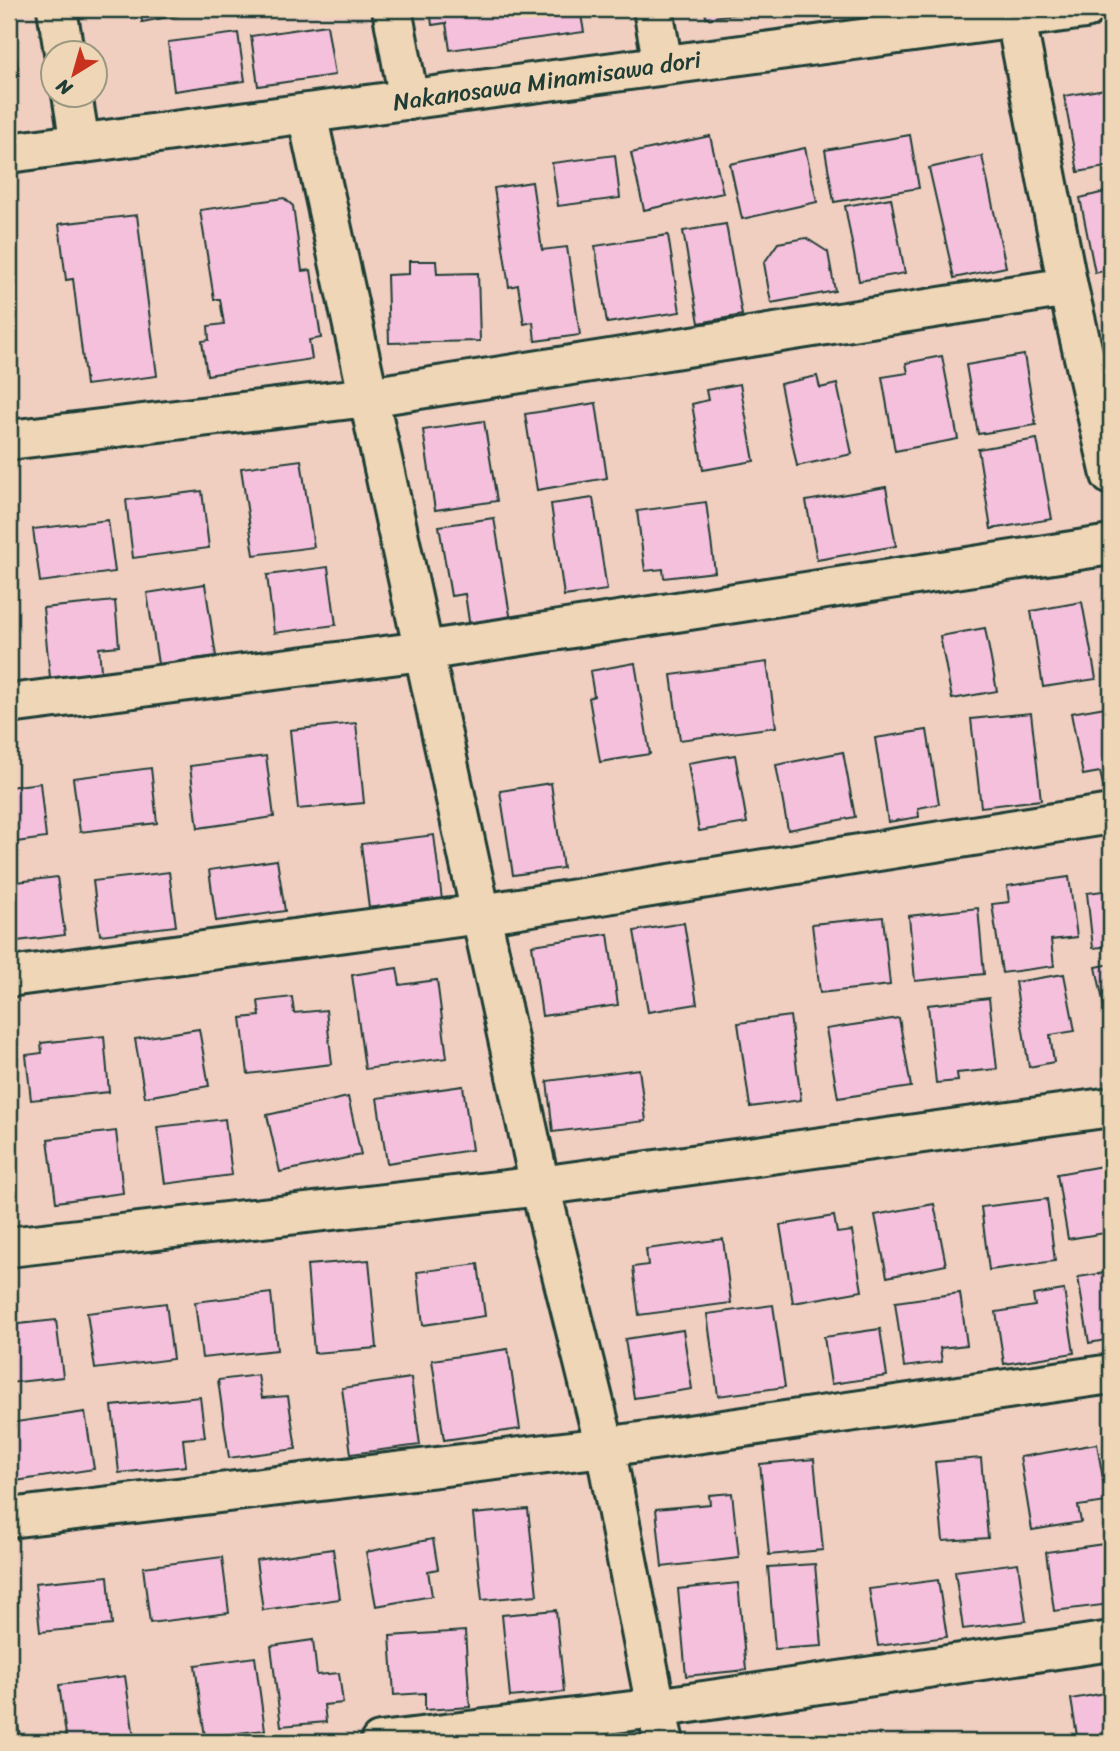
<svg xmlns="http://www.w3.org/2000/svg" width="1120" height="1751" font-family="Sriracha,sans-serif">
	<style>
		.building { fill: #f5c0dc; stroke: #1f3d34; stroke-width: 2 }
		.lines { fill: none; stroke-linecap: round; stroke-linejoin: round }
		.street-casing { stroke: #1f3d34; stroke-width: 44 }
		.secondary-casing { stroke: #1f3d34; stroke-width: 44 }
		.street { stroke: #eed6b6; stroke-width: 38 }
		.secondary { stroke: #eed6b6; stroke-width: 38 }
		.labels { text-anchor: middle; stroke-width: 7; stroke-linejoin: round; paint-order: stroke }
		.street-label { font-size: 24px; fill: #1f3d34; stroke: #eed6b6 }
	</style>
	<rect width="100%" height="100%" fill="#f0cfc1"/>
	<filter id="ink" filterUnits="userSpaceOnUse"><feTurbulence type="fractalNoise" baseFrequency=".0143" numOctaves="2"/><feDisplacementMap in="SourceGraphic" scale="14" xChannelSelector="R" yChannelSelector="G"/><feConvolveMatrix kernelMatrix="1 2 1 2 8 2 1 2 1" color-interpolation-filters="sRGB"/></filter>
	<g filter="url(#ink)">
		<path class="building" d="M140,9H211L142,22Z
			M430,9H580L584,32L450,50L446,23L432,25Z
			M705,9H771L706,18Z
			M9,17L19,75L9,77Z
			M327,25L335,75L258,86L251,36Z
			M238,33L245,81L174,91L168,42Z
			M1111,88V166L1078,172L1064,96Z
			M910,135L919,188L834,202L825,150Z
			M710,136L723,193L644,210L631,153Z
			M805,148L817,202L742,219L730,164Z
			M615,155L620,198L558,206L552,163Z
			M982,156L1006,267L954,278L929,168Z
			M532,182L542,250L567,247L580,335L535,341L533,322L524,324L518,285L509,287L494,188Z
			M1109,191L1111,202V269L1095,273L1080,198Z
			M284,198L293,206L302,271L311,270L321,338L309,340L312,359L207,375L202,341L209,340L208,326L224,324L220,299H214L200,210Z
			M891,198L905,273L859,281L845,206Z
			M137,215L157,376L86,385L73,279L66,280L59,224Z
			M726,224L742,315L699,323L683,231Z
			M668,235L680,312L607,323L595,246Z
			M806,238L828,252L835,291L771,303L764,263L778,243Z
			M409,261H436L437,274L478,273L480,341L389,343L387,275L409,274Z
			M1024,355L1036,425L978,434L966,365Z
			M942,356L958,439L895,451L882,377L908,373L906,363Z
			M817,376L820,388L837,384L852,454L797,466L780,384Z
			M740,384L754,461L703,470L692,404L708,400L706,390Z
			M596,403L607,478L537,490L525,414Z
			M484,421L497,501L435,510L423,430Z
			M1037,439L1052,519L991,529L978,449Z
			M301,460L314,547L254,555L241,468Z
			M886,487L896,546L817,560L806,501Z
			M202,491L209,548L133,558L126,500Z
			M593,498L607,590L564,596L551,504Z
			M706,502L715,572L664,578L663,569L645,571L637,511Z
			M494,518L511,621L470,628L465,594L451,596L439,526Z
			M108,520L115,572L40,582L33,529Z
			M328,567L336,625L274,633L267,575Z
			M205,584L216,656L158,664L147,593Z
			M115,601L119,646L99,648L102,681L51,687L43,608Z
			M1082,602L1096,679L1043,687L1031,611Z
			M985,628L997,691L952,699L940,636Z
			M767,662L776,727L680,740L671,675Z
			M635,663L650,754L600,762L589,698L594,696L590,671Z
			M1111,706V788L1104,789L1100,772L1083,775L1071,713Z
			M1031,713L1041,800L981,807L971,719Z
			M356,723L364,803L298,809L290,730Z
			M927,730L939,804L918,808L919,817L888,822L875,738Z
			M843,752L855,817L788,830L776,765Z
			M735,755L747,823L699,831L688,763Z
			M266,756L274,817L198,828L190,766Z
			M151,768L157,823L80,832L73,778Z
			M40,783L46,838L9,843V787Z
			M551,783L563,868L513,875L500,791Z
			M434,835L442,900L369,908L361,844Z
			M277,860L285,911L216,921L209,870Z
			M169,872L176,926L100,935L93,881Z
			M57,877L65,935L9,942V883Z
			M1069,877L1077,937L1051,940L1054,966L1002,973L992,904L1009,902L1007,886Z
			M1111,890V946L1093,948L1087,893Z
			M978,908L984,974L915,981L909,916Z
			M883,917L890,985L820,993L812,924Z
			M684,923L697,1004L648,1012L634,931Z
			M608,934L618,1005L542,1016L532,945Z
			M1111,964V1040L1096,967Z
			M397,968L400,985L437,980L447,1058L365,1069L352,975Z
			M1064,974L1075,1031L1050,1035L1054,1062L1029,1067L1015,982Z
			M292,997L294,1013L326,1010L332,1064L248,1074L241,1018L260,1016L258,1001Z
			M989,998L997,1069L957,1073L958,1081L936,1083L928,1005Z
			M790,1016L801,1100L750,1107L738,1023Z
			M899,1018L911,1087L838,1098L826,1029Z
			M199,1029L209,1086L145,1097L135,1039Z
			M104,1036L109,1092L31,1100L26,1055L42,1053L41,1043Z
			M639,1069L646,1121L553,1132L547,1081Z
			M463,1086L472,1150L387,1163L377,1098Z
			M348,1097L361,1155L280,1172L267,1115Z
			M225,1119L232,1175L165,1184L157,1127Z
			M116,1131L123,1193L56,1202L48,1139Z
			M9,1150L16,1211L9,1212Z
			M1108,1165L1111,1183V1232L1068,1239L1057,1174Z
			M1047,1199L1055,1261L989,1270L981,1207Z
			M934,1204L946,1265L887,1277L875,1215Z
			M834,1216L837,1233L852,1231L862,1291L793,1303L780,1225Z
			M723,1239L731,1303L639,1315L633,1267L648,1265L646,1249Z
			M369,1260L377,1348L314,1353L307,1265Z
			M478,1264L485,1316L423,1325L417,1272Z
			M1111,1272V1339L1089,1343L1078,1277Z
			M1064,1290L1074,1353L1004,1364L996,1312L1035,1306L1033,1295Z
			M271,1293L277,1350L202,1358L195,1302Z
			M960,1293L967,1345L940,1348L942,1362L904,1367L895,1302Z
			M166,1303L173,1359L95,1369L87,1313Z
			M773,1305L785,1387L718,1396L707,1314Z
			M56,1320L63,1377L9,1383V1325Z
			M880,1329L887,1376L831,1384L824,1337Z
			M683,1330L692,1389L634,1398L625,1339Z
			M508,1349L520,1429L444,1440L432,1360Z
			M258,1375L262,1398L288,1396L296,1449L229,1458L218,1380Z
			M411,1378L420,1445L351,1454L342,1388Z
			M200,1397L205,1437L183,1439L186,1466L119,1473L112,1406Z
			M85,1412L94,1469L9,1482V1423Z
			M1097,1444L1107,1502L1078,1506L1081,1522L1032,1530L1020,1457Z
			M981,1458L988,1538L943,1541L935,1462Z
			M814,1459L823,1550L769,1555L760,1464Z
			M732,1493L739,1558L662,1567L656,1509L710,1504L709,1495Z
			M528,1509L537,1595L482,1600L473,1514Z
			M433,1539L438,1569L428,1571L432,1596L376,1606L366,1552Z
			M1104,1544L1111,1604L1054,1611L1046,1552Z
			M333,1549L340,1599L263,1610L256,1560Z
			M222,1557L229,1613L150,1623L143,1567Z
			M1018,1563L1026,1621L963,1629L955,1571Z
			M815,1564L822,1646L775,1649L768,1567Z
			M108,1576L112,1625L40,1632L35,1583Z
			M938,1580L947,1637L878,1646L869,1589Z
			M738,1583L746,1670L686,1676L678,1589Z
			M556,1610L564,1692L510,1697L502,1615Z
			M465,1631L470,1707L425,1710V1693L394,1695L390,1636Z
			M313,1640L317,1675L339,1673L343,1703L324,1705L326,1722L281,1726L271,1646Z
			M255,1657L265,1730L205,1737L195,1665Z
			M125,1676L134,1737L91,1742H67L59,1685Z
			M10,1679L21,1742H9V1680Z
			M1111,1692V1742H1078L1071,1699Z"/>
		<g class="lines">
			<defs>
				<path id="street" d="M57,9L64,52
					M392,9L409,100
					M653,9L663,65
					M1016,19L1068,287L1111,475
					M72,94L80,144
					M307,114L540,1186L605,1447L656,1708L664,1742
					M9,440L368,397L1068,287
					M9,704L423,651L1111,545
					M9,977L481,914L1111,814
					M9,1247L540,1186L1111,1107
					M9,1518L605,1447L1111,1374
					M380,1742L656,1708L1111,1641"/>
				<path id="secondary" d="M9,153L1085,9"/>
			</defs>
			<use href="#street" class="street-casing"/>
			<use href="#secondary" class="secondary-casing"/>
			<use href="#street" class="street"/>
			<use href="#secondary" class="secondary"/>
		</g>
	</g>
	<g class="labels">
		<g class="street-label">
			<text transform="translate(547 81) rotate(-8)" y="8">Nakanosawa Minamisawa dori</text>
		</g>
	</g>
	<rect width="1120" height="1751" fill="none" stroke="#eed6b6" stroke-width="35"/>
	<rect x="18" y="18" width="1085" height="1716" fill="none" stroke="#1f3d34" stroke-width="2.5" filter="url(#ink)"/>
	<g transform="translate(74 74) rotate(217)"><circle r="33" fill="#eed6b6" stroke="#9b9982" stroke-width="2"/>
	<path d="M0-5L12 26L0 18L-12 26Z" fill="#c8321e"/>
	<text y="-10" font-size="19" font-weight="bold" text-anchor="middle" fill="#1f3d34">N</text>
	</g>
</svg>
